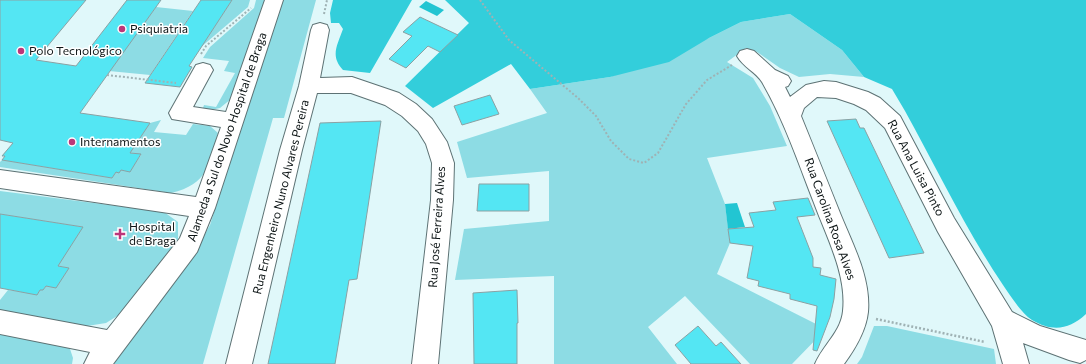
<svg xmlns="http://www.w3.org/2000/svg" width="1086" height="364" font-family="Commissioner,sans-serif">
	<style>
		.green { fill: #8ddce4 }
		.forest { fill: #33cedb }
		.water { fill: #22c5d2 }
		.building { fill: #54e6f3; stroke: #8ba1a3 }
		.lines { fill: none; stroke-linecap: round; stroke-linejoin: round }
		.minor-casing { stroke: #5d7274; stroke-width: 2 }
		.path-far1 { stroke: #9fb2b4; stroke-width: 2; stroke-dasharray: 2 2; stroke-linecap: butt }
		.path { stroke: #9fb2b4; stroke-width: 2.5; stroke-dasharray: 2 2; stroke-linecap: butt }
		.minor { fill: #fff; fill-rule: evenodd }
		.poi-dot { fill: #bc367a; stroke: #fff; stroke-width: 1.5 }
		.labels { text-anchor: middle; stroke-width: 3; stroke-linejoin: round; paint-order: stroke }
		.poi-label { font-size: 12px; fill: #0d1516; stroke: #fff; text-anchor: start }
		.street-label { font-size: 12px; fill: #0d1516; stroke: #fff }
	</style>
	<rect width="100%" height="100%" fill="#e0f8fa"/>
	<path class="green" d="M232,0H250L248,7L201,47Z
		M256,0H265L231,99L220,108L206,111L203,108L204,105L216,107L235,73L224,71L229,61L203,58L210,47L254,8Z
		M282,0H316L284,118H273L203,364H110L201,241L210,225Z
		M156,7L193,11L150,75L109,71Z
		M790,14L842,50L864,77L830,74L799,77L780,68L757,52L746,48L727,62L753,78L770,106L787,146L707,158L725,204L730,243L717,274L826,329L792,364H750L685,296L648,327L677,364H554V276L455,280L464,229L549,221V171L467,178L457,142L547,113L530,89L610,77L709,38L741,22Z
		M161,120L154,132L186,135L193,124L210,126L218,133C208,165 209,184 171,193L0,167V162L2,160L112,178L116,172H119L121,170L130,171L141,155L127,152L134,141H138L150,123Z
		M0,191L164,212L178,222V239L163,262L122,313L106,323L87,326L0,313V300L8,290L37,294L40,290H43L46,286L56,287L69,268L55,265L64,251H67L83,227L0,214Z
		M874,326H887L994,349L996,364H857L862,357Z
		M0,334L69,346L73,358L72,364H0Z"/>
	<path class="forest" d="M333,0H412L370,73L343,70C330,56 337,46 343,29L339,23H331L330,13Z
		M445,0H1086V314C1069,330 1052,332 1032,320C1021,313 1010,295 1003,285C966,230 937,169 905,111L892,89L864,77L842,50L790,14L741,22L709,38L669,62L610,77L530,89L511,64L433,108L405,86L469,23Z"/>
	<path class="water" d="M426,1L444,10L437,16L419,7Z
		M737,203L745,227L728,229L725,204Z"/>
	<path class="building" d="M0,0H86L36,60L76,66L127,0H161L80,113L150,123L130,153L141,154L130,172L121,170L119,173L116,172L112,178L2,160L5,156H2L13,143L0,140Z
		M201,0H232L189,66L192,67L180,87L145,83Z
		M420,17L458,35L440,52L428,46L406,68L389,59L412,36L403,32Z
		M490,95L499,114L462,125L454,106Z
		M856,119L860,128H864L924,253L889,258L827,121Z
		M381,121L357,279L349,280L335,364H268L320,123Z
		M479,184H529V211H477Z
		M808,198L815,215L797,217L813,258V267L821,268L820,275L836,279L834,299L830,317L817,351L813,350L817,306L790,299V294L758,286L759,281L747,278L753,246L730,243L728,229L754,227L749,213L776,210L773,202Z
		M0,214L83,227L58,266L69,268L56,288L46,286L43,290H40L37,295L0,288Z
		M517,290L518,323H517V364H474L473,293Z
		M698,326L716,346L721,342L741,364H691L675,345Z"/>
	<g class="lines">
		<defs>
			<path id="minor" d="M265,0H283L215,208L197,252L113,364H84L90,352L0,334V310L107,330L180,238L189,216L0,188V170L196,197L221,127L172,119L169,113L196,65L203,63L210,65L213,70L193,107L226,112Z
				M320,23L327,25L329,30L320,78L352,77L399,93L416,104L432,119L447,142L454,163L453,200L438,364H412L431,200L432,163L426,144L418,131L402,116L385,105L351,93H317L302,150L252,364H226L280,150L299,86L311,30L313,25Z
				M747,49L754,51L775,70L788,76L791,81L788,86L785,87L790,97L806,85L824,81L836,82L868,92L880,98L900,116L954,218L1012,312L1040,326L1086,340V360L1080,363L1069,360L1023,343L1029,364H1003L992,326L938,232L885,128L866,110L854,104L836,98L817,97L804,108L801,116C814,148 827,180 840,213C852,243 871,277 868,312C866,331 855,349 844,364H815C823,345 841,332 843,311C847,274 826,236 814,203C798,162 784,120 762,82C756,72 743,67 737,56L740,51Z"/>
		</defs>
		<use href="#minor" class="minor-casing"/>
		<path class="path-far1" d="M480,0L509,40L578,98L596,116L611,141L629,159L644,163L658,153L686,104L707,80L732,65
			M324,14L327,0
			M201,54L206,46L251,8
			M107,75L176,83"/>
		<path class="path" d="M876,319L985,342"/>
		<use href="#minor" class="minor"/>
	</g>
	<g class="poi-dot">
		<circle cx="122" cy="29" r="4"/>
		<circle cx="21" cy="51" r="4"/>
		<circle cx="72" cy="142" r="4"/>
		<path d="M118 228h4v4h4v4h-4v4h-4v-4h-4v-4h4z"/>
	</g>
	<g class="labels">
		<g class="poi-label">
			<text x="130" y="33">Psiquiatria</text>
			<text x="29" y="55">Polo Tecnológico</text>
			<text x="80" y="146">Internamentos</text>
			<text x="129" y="231">Hospital<tspan x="129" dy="14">de Braga</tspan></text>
		</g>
		<g class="street-label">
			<text transform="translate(227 137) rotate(-71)" y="4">Alameda a Sul do Novo Hospital de Braga</text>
			<text transform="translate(916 168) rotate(62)" y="4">Rua Ana Luisa Pinto</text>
			<text transform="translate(281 197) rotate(-76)" y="4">Rua Engenheiro Nuno Alvares Pereira</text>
			<text transform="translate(830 219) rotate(70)" y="4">Rua Carolina Rosa Alves</text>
			<text transform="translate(437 227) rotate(-86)" y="4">Rua José Ferreira Alves</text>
		</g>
	</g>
</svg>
